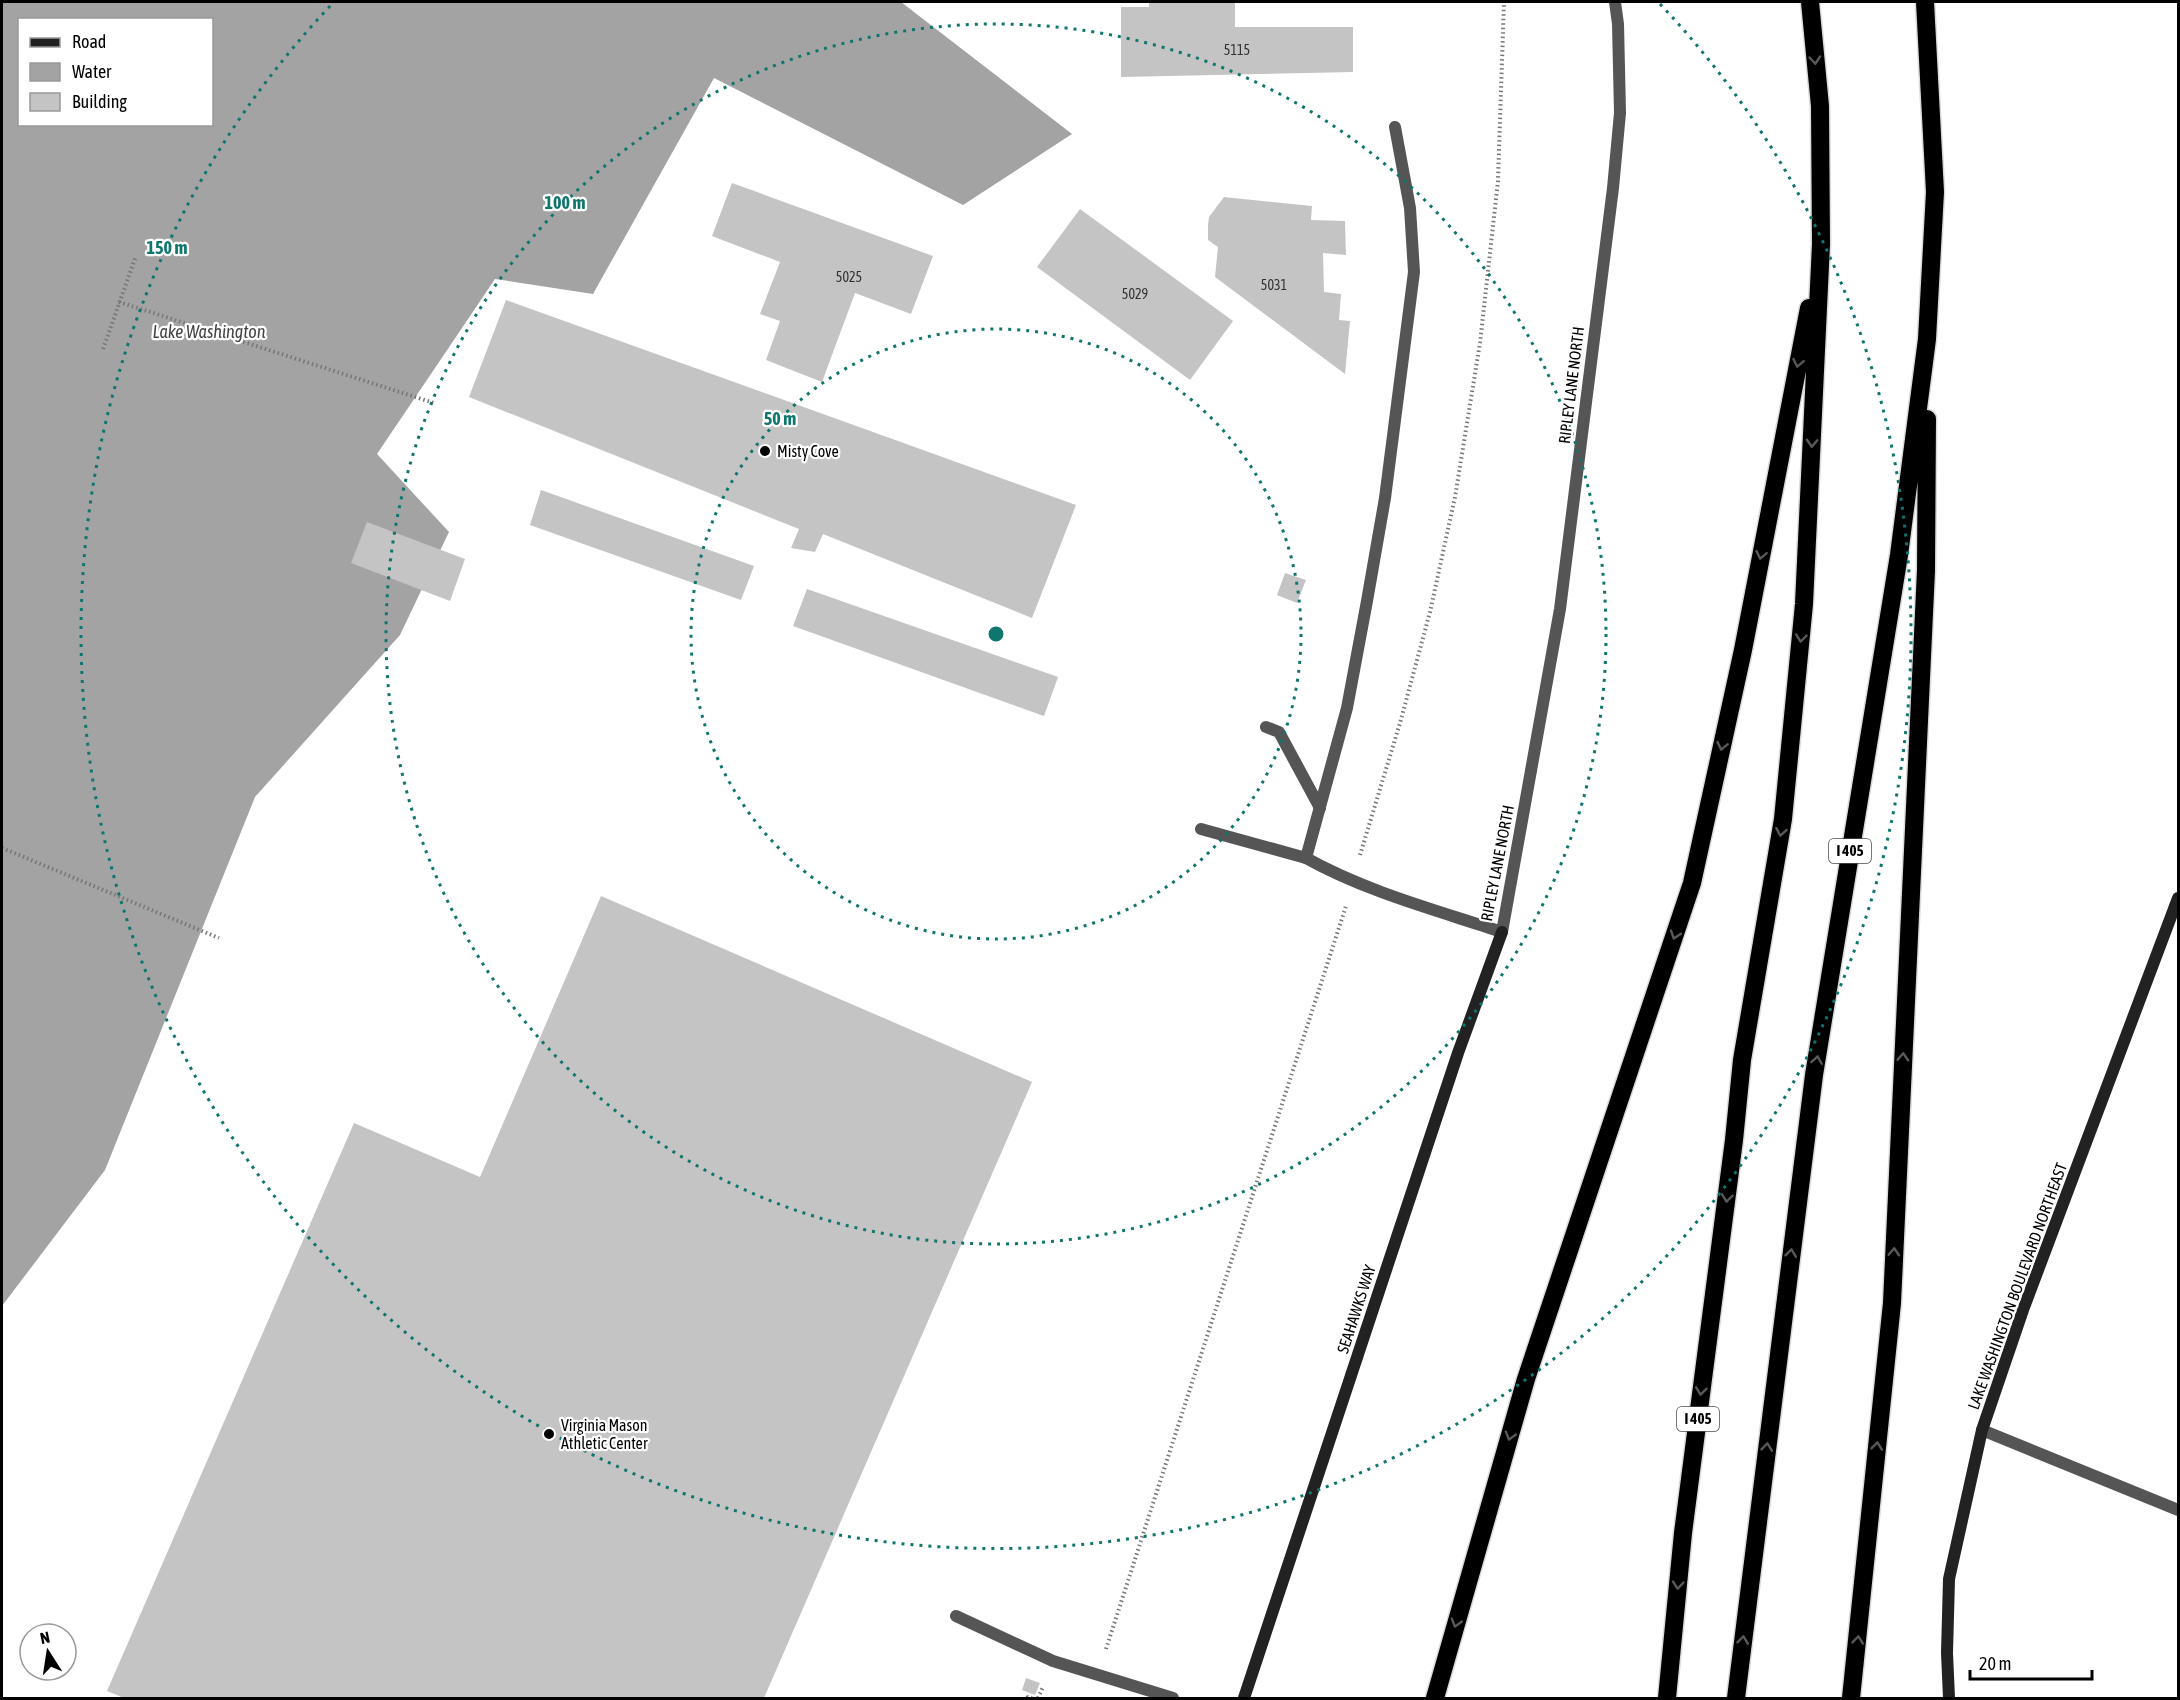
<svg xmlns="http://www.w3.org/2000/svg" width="2180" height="1700" font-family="'Asap Condensed',sans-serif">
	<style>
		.water { fill: #a3a3a3; fill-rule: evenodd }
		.building { fill: #c4c4c4 }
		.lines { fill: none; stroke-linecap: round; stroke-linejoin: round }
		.highway-casing { stroke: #dbdbdb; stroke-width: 21 }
		.path { stroke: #777; stroke-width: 4; stroke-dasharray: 1.5 3; stroke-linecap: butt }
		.lane { stroke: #555; stroke-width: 12 }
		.street { stroke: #555; stroke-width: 12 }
		.secondary { stroke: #222; stroke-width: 12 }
		.highway { stroke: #000; stroke-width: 18 }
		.oneway { stroke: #595959 }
		.ring { fill: none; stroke: #0f766e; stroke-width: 3; stroke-dasharray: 3 6 }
		.poi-dot { fill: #000; stroke: #fff; stroke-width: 2 }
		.labels { text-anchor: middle; stroke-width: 4.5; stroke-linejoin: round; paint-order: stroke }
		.number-label { font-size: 14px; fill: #313131 }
		.shield { fill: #fff; stroke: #4c4c4c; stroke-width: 1.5 }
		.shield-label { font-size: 15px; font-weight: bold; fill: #000 }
		.street-label { font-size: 16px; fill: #000; stroke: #fff }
		.poi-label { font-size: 16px; fill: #000; stroke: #fff; text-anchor: start }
		.water-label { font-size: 18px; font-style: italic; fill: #444; stroke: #fff }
		.centre { fill: #0f766e; stroke: #fff; stroke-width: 3 }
		.ring-label { font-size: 18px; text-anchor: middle; font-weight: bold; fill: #0f766e; stroke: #fff; stroke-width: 4.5; stroke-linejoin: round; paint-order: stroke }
	</style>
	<rect width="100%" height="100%" fill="#fff"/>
	<path class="water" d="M2,2H901L1072,134L963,205L714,78L593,294L495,279L377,454L449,532L400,635L255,797L105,1170L2,1306ZM20,20H212V124H20Z"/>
	<path class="building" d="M1149,2H1235V27H1353V72L1121,77V7H1149Z
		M732,183L933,256L911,314L855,293L822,382L766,360L780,321L760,314L780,262L712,236Z
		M1224,197L1312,206L1311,220L1345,221L1346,255L1323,253L1324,292L1341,294L1339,320L1350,321L1345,374L1215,277L1218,247L1208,240V225L1209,217Z
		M1080,209L1233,321L1190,380L1037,267Z
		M506,300L1076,505L1032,618L823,534L815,552L791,548L799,529L469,397Z
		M541,490L754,566L741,600L530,525Z
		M367,522L465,559L450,601L351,563Z
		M1285,573L1306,580L1297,603L1277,595Z
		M807,589L1058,677L1044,716L793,626Z
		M601,896L1032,1082L764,1698H124L107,1691L354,1123L480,1177Z
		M1026,1678L1040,1683L1035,1695L1022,1690Z"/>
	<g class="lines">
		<defs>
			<path id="highway" d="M1435,1698L1526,1379L1692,883L1743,650L1809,308
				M1667,1698L1683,1533L1734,1140L1742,1060L1783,819L1804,604L1821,244L1820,106L1810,2
				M1736,1698L1814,1075L1899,555L1927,339L1935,192L1925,2
				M1851,1698L1892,1303L1926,570L1927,419"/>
		</defs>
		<use href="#highway" class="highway-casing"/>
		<path class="path" d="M119,302L434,403
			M103,349L136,256
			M2,848L219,938
			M1360,855L1400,723L1430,612L1455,497L1480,343L1498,181L1504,2
			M1106,1649L1346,906
			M1027,1698L1028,1697L1032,1698
			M1038,1698L1043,1687"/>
		<path class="lane" d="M1266,727L1279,732L1320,808
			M1201,829L1306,858
			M1982,1430L2178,1510
			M956,1616L1053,1661L1173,1698"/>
		<path class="street" d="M1395,127L1410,208L1414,272L1385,498L1367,601L1347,708L1306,858C1367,892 1436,910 1502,932L1560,609L1613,188L1620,113L1618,24L1615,2"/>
		<path class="secondary" d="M1244,1698L1458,1053L1502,932
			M1949,1698L1947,1653L1949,1579L1982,1430L2023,1310L2178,898"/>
		<use href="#highway" class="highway"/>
	</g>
	<defs><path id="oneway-chevron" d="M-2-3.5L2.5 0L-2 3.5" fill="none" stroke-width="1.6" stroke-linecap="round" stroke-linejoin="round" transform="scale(1.5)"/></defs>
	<g class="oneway">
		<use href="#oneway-chevron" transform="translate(1815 60) rotate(85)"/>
		<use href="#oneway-chevron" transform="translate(1798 363) rotate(101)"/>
		<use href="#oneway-chevron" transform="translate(1812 443) rotate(93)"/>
		<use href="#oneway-chevron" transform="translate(1761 555) rotate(101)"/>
		<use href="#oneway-chevron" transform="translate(1801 638) rotate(96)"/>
		<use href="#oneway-chevron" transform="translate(1722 746) rotate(102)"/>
		<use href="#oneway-chevron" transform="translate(1781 832) rotate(100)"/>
		<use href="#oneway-chevron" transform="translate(1675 935) rotate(108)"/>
		<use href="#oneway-chevron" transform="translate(1903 1057) rotate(-87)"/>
		<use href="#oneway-chevron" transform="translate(1817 1060) rotate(-81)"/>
		<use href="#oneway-chevron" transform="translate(1727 1198) rotate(97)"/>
		<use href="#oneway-chevron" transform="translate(1894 1252) rotate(-87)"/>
		<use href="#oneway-chevron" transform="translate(1791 1253) rotate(-83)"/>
		<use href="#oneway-chevron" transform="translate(1701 1391) rotate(97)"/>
		<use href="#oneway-chevron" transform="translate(1510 1436) rotate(106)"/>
		<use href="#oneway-chevron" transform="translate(1877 1446) rotate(-84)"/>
		<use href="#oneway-chevron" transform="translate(1767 1447) rotate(-83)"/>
		<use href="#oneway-chevron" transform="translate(1678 1585) rotate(95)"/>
		<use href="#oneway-chevron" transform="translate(1456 1623) rotate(106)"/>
		<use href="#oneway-chevron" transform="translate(1743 1640) rotate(-83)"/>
		<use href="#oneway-chevron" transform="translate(1858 1640) rotate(-84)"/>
	</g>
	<g class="ring">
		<circle cx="996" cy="634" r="305"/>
		<circle cx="996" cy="634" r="610"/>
		<path d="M1660 4A915 915 0 1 1 332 4"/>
	</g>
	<g class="poi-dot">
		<circle cx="765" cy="451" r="6"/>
		<circle cx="549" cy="1434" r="6"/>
	</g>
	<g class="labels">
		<g class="number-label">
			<text x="1237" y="55">5115</text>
			<text x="849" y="282">5025</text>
			<text x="1274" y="290">5031</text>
			<text x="1135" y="299">5029</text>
		</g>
		<g class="shield">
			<rect x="1829" y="839" width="42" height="24" rx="4.5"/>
			<rect x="1677" y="1407" width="42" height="24" rx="4.5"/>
		</g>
		<g class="shield-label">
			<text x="1850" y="856">I 405</text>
			<text x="1698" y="1424">I 405</text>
		</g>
		<g class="street-label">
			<text transform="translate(1571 385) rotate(-83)" y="6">RIPLEY LANE NORTH</text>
			<text transform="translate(1497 863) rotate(-79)" y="6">RIPLEY LANE NORTH</text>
			<text transform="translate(2017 1286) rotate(-70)" y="6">LAKE WASHINGTON BOULEVARD NORTHEAST</text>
			<text transform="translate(1356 1309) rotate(-72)" y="6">SEAHAWKS WAY</text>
		</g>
		<g class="poi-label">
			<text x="777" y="457">Misty Cove</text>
			<text x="561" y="1431">Virginia Mason<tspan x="561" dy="18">Athletic Center</tspan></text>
		</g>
		<g class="water-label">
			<text x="209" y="338">Lake Washington</text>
		</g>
	</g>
	<circle cx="996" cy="634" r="9" class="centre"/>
	<g class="ring-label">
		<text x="565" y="209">100 m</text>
		<text x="167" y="254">150 m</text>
		<text x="780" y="425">50 m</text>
	</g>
	<rect width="2180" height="1700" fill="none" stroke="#000000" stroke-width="6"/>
	<rect x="18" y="18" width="195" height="108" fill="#ffffff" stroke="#999999" stroke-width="1.5"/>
	<rect x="30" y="38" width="30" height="9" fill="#222222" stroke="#999999" stroke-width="1.5"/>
	<text x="72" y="48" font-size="18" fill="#000000">Road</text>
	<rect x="30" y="63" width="30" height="18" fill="#a3a3a3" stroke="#999999" stroke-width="1.5"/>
	<text x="72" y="78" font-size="18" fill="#000000">Water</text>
	<rect x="30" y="93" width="30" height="18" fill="#c4c4c4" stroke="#999999" stroke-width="1.5"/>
	<text x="72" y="108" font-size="18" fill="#000000">Building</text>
	<g transform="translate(48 1652) rotate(348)"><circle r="28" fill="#ffffff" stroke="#999999" stroke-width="1.5"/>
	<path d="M0-4.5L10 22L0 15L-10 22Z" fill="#000000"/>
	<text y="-9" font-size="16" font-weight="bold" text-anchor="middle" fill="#000000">N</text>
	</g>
	<path d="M1970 1670v9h122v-9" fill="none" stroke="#000000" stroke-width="3"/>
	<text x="1979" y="1670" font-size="18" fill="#000000" stroke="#ffffff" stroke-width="4.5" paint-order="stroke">20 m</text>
</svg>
